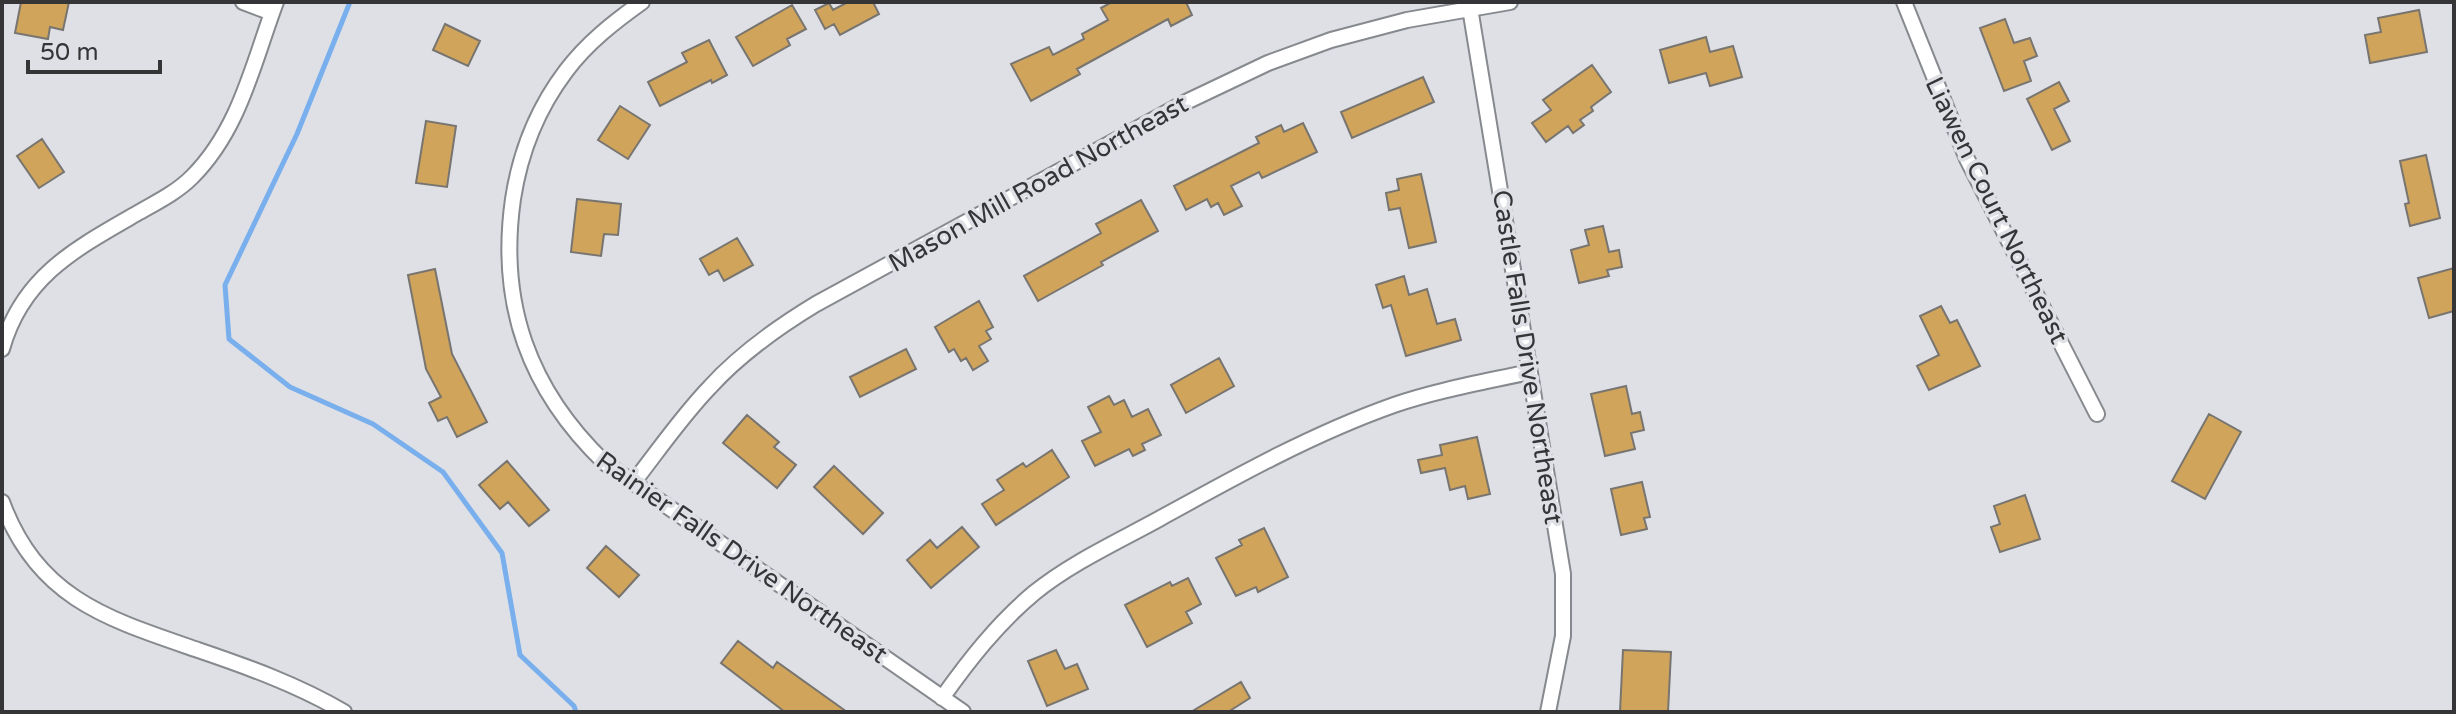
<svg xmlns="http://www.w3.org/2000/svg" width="2456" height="714" font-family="'Varela Round',sans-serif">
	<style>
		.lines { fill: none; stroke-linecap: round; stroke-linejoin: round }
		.stream { stroke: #79afec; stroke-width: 5 }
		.building { fill: #d1a45b; stroke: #787570; stroke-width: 2 }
		.street-casing { stroke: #86898e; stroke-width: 18 }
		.street { stroke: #fff; stroke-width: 14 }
		.labels { text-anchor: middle; stroke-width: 7; stroke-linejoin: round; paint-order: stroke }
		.street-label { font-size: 26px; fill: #353538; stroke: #dee0e6 }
	</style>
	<rect width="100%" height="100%" fill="#dee0e6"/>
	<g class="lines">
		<path class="stream" d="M350,2L297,134L225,285L229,339L290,387L373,424L443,472L502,553L520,655L574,706L576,712"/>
	</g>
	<path class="building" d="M21,2H69L63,30L50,27L48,39L15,33Z
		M848,2H873L879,14L840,35L834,24L825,29L815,10L829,3L833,10Z
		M1112,2H1186L1192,15L1171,26L1168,19L1077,69L1080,74L1031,101L1011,64L1049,47L1053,55L1084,39L1082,34L1108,20L1101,8Z
		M792,5L806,29L787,39L790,45L753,66L736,37Z
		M2419,10L2427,52L2370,63L2365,35L2381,32L2378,18Z
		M2005,19L2014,43L2030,38L2037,56L2024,61L2031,81L2004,91L1980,28Z
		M445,24L480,41L468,66L433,50Z
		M1706,37L1710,52L1733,46L1742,77L1710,86L1706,73L1669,83L1660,50Z
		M709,40L727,75L712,83L711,80L660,106L648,82L687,62L682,53Z
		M1592,65L1611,92L1591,107L1593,111L1580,120L1584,125L1573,133L1568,126L1546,142L1532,123L1551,110L1543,100Z
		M1423,77L1434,102L1352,138L1341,112Z
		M2059,82L2069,101L2054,109L2070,141L2052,150L2027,99Z
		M620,106L650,125L628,159L598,140Z
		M426,121L456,126L447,187L416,183Z
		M1303,123L1317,152L1262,178L1259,172L1231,186L1242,206L1224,215L1218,203L1211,207L1207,199L1186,210L1174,186L1259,143L1256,137L1281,125L1284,132Z
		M42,139L64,172L39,188L17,156Z
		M2426,155L2440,218L2410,226L2405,204L2409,203L2400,161Z
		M1421,174L1436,242L1409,248L1400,208L1389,210L1386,193L1399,190L1397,179Z
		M577,199L621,204L618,235L604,234L601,256L571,252Z
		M1141,200L1158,231L1101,262L1103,265L1038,301L1024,276L1101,233L1096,224Z
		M1603,226L1609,252L1619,250L1622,267L1607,270L1609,276L1579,283L1571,250L1589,245L1585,230Z
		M737,238L753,265L724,281L718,270L709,275L700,259Z
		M2454,268V311L2429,318L2418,278Z
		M435,269L452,354L487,422L457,437L447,417L438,421L429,403L441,397L426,369L408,275Z
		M1404,276L1409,295L1427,289L1437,324L1455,319L1461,340L1406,356L1391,305L1383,308L1376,285Z
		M979,301L993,327L986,331L991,339L979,346L988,361L973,370L966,358L961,361L954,349L949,352L935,327Z
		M1941,306L1950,323L1957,320L1980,366L1929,390L1917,366L1939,355L1920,316Z
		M906,349L916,369L860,397L850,377Z
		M1219,358L1234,386L1186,413L1171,385Z
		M1626,386L1632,414L1640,412L1644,430L1631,433L1635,449L1605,456L1591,394Z
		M1109,396L1114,405L1124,400L1132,417L1148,409L1161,435L1142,444L1145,450L1133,456L1129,449L1095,466L1082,441L1101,432L1088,407Z
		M2209,414L2241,432L2205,499L2172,481Z
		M747,415L779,442L774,447L796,465L777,488L723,443Z
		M1477,437L1490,494L1468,499L1465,486L1450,490L1445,468L1421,473L1418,460L1442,455L1440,445Z
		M1052,450L1069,477L996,525L982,504L1004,490L997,480L1023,463L1026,467Z
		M507,461L549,510L529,526L508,502L500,509L479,485Z
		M834,466L883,513L863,534L814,487Z
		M1642,482L1650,517L1644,518L1647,529L1621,535L1611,489Z
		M2025,495L2040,539L2000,552L1991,527L2000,524L1994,506Z
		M962,527L979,547L931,588L907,560L930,540L937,548Z
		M1264,528L1288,577L1258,592L1256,587L1236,596L1216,558L1242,545L1239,540Z
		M606,546L639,575L619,597L587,568Z
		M1188,578L1201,604L1186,612L1192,623L1147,647L1125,605L1170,582L1172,586Z
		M738,641L773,668L777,662L847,712H785L721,663Z
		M1056,650L1065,669L1077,664L1088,689L1047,706L1028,661Z
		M1623,650L1671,652L1668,712H1620Z
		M1241,682L1250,698L1228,712H1191Z"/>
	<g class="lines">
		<defs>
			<path id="street" d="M243,2L272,13
				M642,2C614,22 587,43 566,71C538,108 520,153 513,199C498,304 529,390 605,463L963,712
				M1469,2L1563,574V636L1548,712
				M1904,2L1967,159L2097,414
				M2,349C22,277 75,249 136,214C155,203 176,193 192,177C240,129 253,63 276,2
				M633,483C658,451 682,416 710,387C740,354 778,327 816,304L1186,102L1268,63L1331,40L1407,20L1510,2
				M2,502C38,599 108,619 198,650C248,667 298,685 344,712
				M942,698C969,660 998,623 1034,593C1071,563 1117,542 1159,519C1235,477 1312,434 1394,405C1438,390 1484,382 1529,372"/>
		</defs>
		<use href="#street" class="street-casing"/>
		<use href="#street" class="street"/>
	</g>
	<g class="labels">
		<g class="street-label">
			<text transform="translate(1038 183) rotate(-29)" y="9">Mason Mill Road Northeast</text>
			<text transform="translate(1997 210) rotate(64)" y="9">Liawen Court Northeast</text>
			<text transform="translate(1528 357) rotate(81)" y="9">Castle Falls Drive Northeast</text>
			<text transform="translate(742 557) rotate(35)" y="9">Rainier Falls Drive Northeast</text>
		</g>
	</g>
	<rect width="2456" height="714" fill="none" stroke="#353538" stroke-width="8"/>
	<path d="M28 60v12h132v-12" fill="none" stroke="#353538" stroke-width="4"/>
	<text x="40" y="60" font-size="24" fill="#353538" stroke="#dee0e6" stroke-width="6" paint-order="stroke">50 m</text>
</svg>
